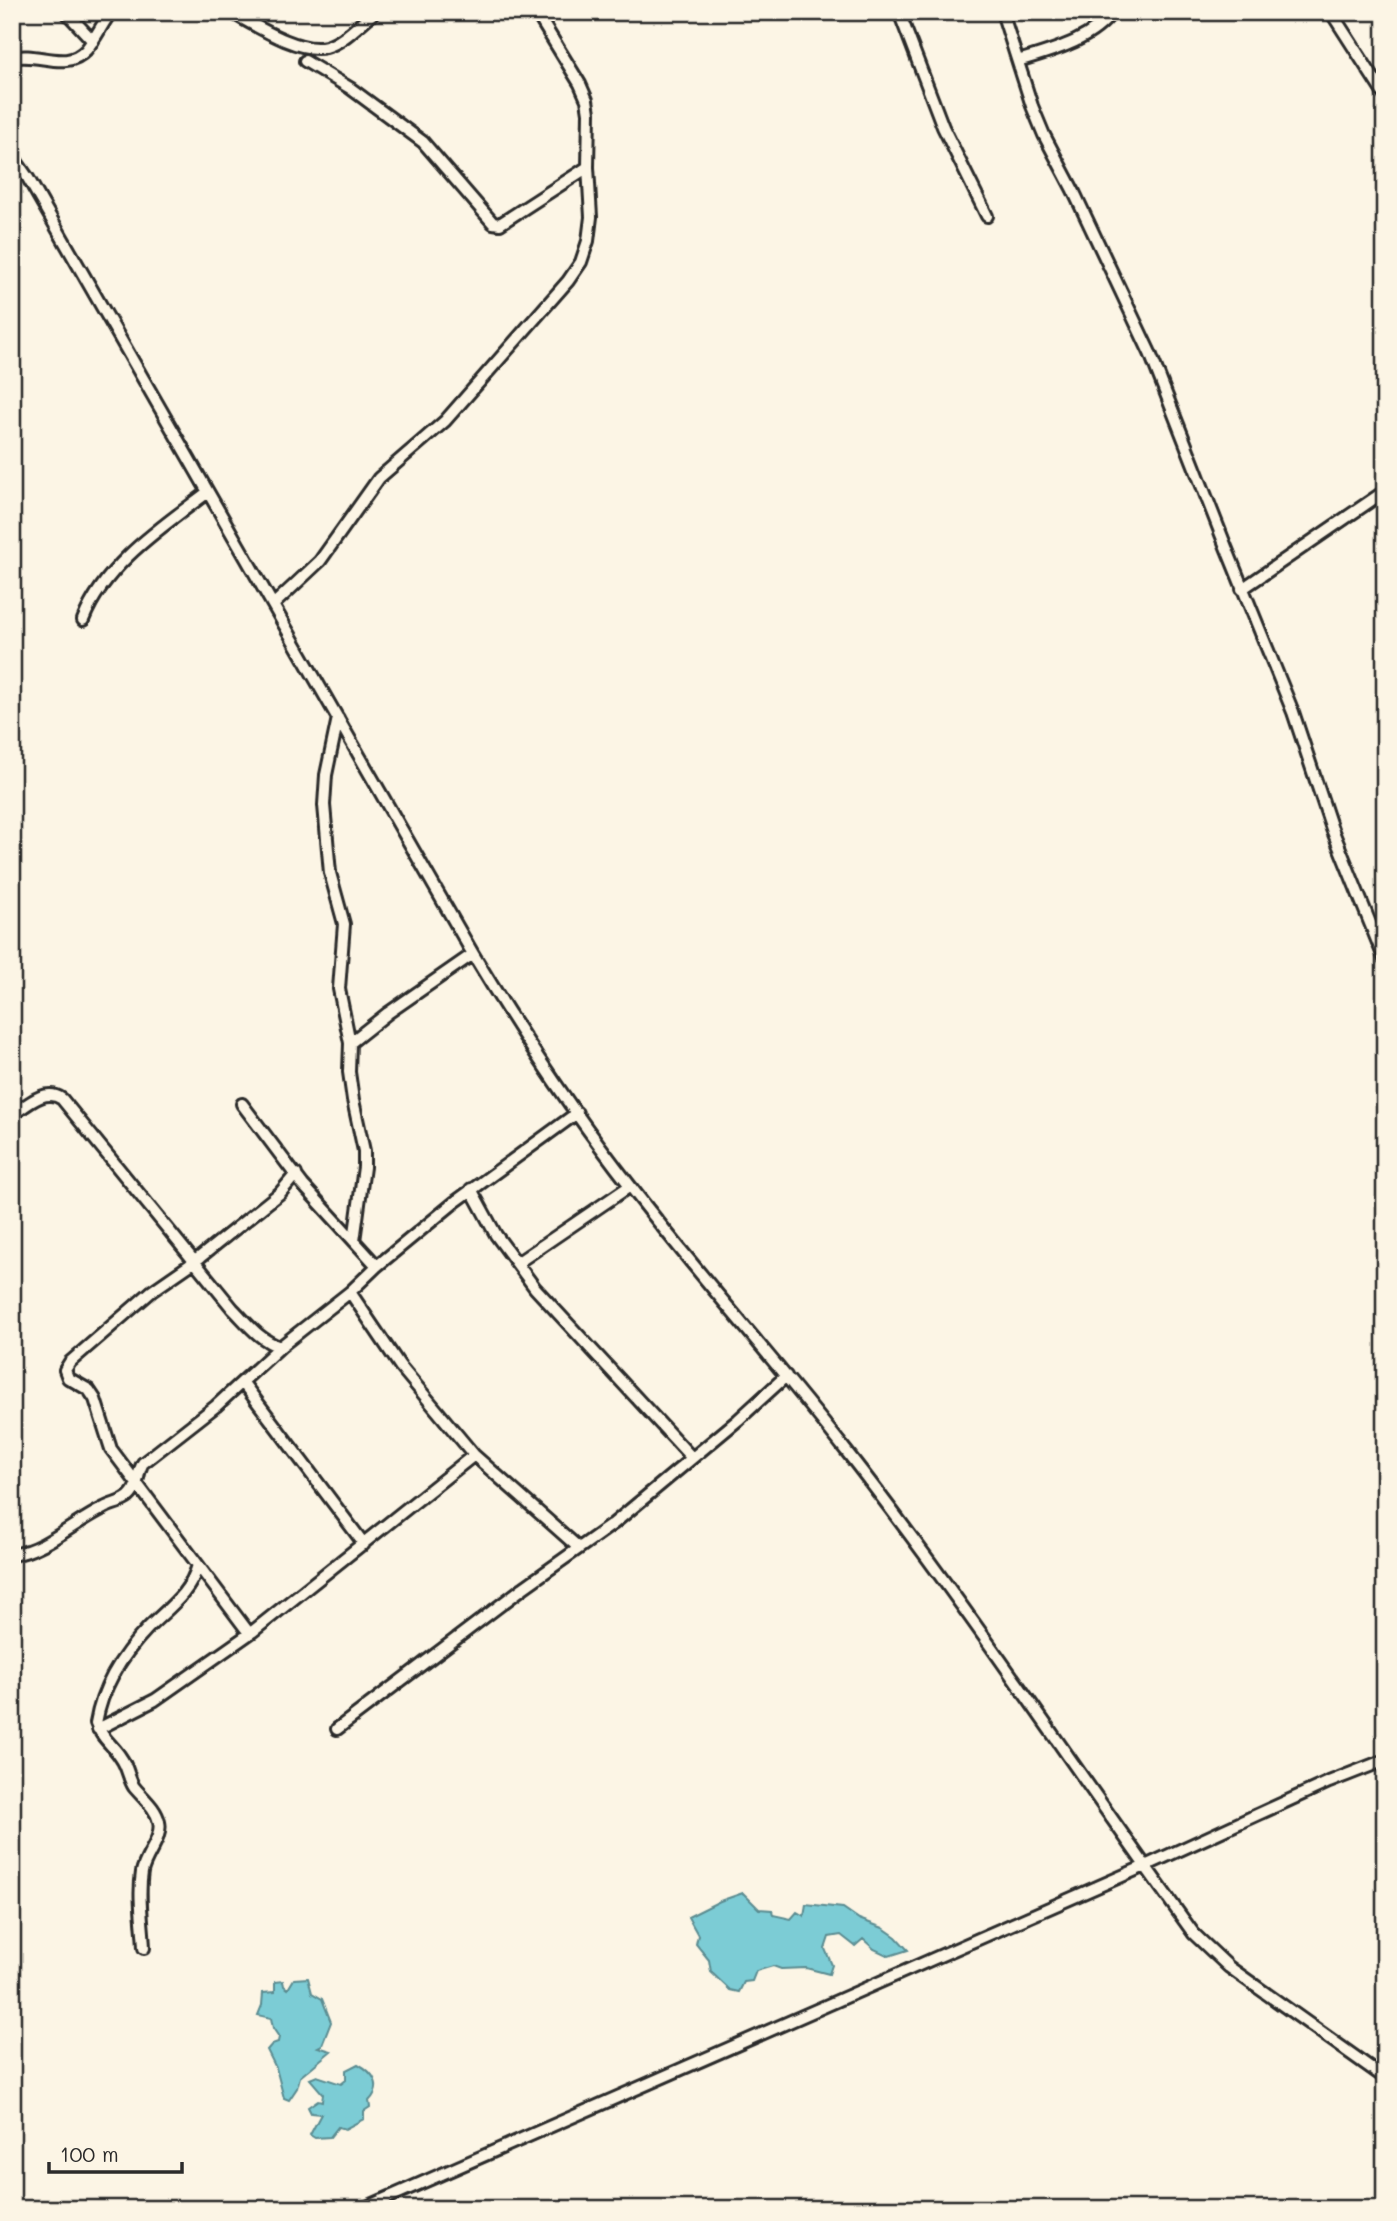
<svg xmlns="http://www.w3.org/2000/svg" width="1397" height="2221" font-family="Mali,sans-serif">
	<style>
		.water { fill: #7bccd5; stroke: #5b8c91; stroke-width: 2 }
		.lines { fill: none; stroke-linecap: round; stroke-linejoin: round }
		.minor-casing { stroke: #2b2b2b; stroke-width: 16 }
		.minor { stroke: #fcf5e5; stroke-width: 10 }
	</style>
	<rect width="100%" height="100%" fill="#fcf5e5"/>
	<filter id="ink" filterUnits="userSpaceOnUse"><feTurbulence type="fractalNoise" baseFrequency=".0143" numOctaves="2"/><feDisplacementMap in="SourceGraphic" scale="14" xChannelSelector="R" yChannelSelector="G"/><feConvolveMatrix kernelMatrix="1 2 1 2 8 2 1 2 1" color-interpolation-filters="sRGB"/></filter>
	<g filter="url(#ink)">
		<path class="water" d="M743,1893L759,1909L772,1910L773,1915L791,1919L797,1912L804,1916L806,1904L843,1908L859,1919L883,1928L896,1937L908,1950L889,1956L874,1949L863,1939L855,1946L841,1935L829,1937L825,1949L832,1965L829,1974L806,1968L781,1969L773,1966L756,1971L752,1981L744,1982L739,1992L730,1990L711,1972L709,1960L696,1944L698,1935L688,1917L720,1901Z
			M308,1978L312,1993L322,1999L331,2022L322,2045L318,2047L331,2051L300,2077L297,2088L289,2100L284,2098L276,2068L267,2050L272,2044L278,2042L279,2037L273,2028L271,2018L258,2015L262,2005L263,1993L275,1992V1982L283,1981L284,1986L288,1989L294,1979Z
			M358,2064C373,2072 384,2086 369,2101L370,2107L364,2111V2119L345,2129L338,2127L330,2137L315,2138L310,2135L321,2114L311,2113L308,2107L318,2100L322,2101L323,2094L310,2079L317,2076L341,2084L346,2080V2070Z"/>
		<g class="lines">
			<defs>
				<path id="minor" d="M66,12L93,41
					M231,12C255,25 299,54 326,47C344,42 360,23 375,12
					M899,12L943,127L987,216
					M1002,12L1032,106L1044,135L1073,190L1150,353L1226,547L1293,712L1332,829L1385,960
					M1331,12L1385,96
					M12,58C38,51 66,72 86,50C96,38 102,24 111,12
					M305,61L350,88L423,142L493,223L500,224L588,167
					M1018,61C1050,51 1092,41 1112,12
					M12,155L28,178L473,954C521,1034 573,1113 631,1187C700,1277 777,1362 847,1452C969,1608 1078,1774 1194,1934L1229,1967L1385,2078
					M1242,589L1385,491
					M273,605L320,561L379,478L445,421L568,281L581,262L588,241L591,217L588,167L589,113L587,100L580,84L536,12
					M83,620C105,564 162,527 208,492
					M338,718L326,775L324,805L330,873L344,924L339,989L350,1043L349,1072L353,1100L364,1151V1167L354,1241
					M350,1043L388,1013L473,954
					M242,1104L303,1185L377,1266
					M12,1115C27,1105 45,1087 62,1099L233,1309C248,1324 259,1340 280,1347
					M471,1189L496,1235L535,1288L692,1458
					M517,1263L630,1186
					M350,1292L400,1366L474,1455L579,1548
					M243,1383L364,1544
					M12,1555C47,1549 73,1523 104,1508C113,1503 126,1502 132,1493C139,1485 137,1472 143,1463L216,1406L280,1347L350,1292L377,1266L455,1202L577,1113
					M249,1633L111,1449L95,1399L89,1390L68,1378L65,1370L70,1362L152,1291L194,1262L280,1193L296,1174
					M98,1729L155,1700L252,1632L474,1455
					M337,1729L523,1588L613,1524L738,1420L786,1376
					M144,1948C143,1923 138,1897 142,1872C145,1856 163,1838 159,1822C156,1808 143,1798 134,1787C128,1778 128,1767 121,1758C113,1745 101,1738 96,1723C102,1687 123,1654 148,1628C168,1608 190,1594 198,1565
					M362,2209L1145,1866L1329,1782L1385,1760"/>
			</defs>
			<use href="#minor" class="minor-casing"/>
			<use href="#minor" class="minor"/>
		</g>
	</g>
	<rect width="1397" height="2221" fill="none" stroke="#fcf5e5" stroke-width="42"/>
	<rect x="21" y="21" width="1355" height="2179" fill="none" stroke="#2b2b2b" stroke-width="2.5" filter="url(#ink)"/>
	<path d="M49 2162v10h133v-10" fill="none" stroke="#2b2b2b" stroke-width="3.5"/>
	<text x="60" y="2162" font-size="21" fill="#2b2b2b" stroke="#fcf5e5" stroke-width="5" paint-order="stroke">100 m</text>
</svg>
